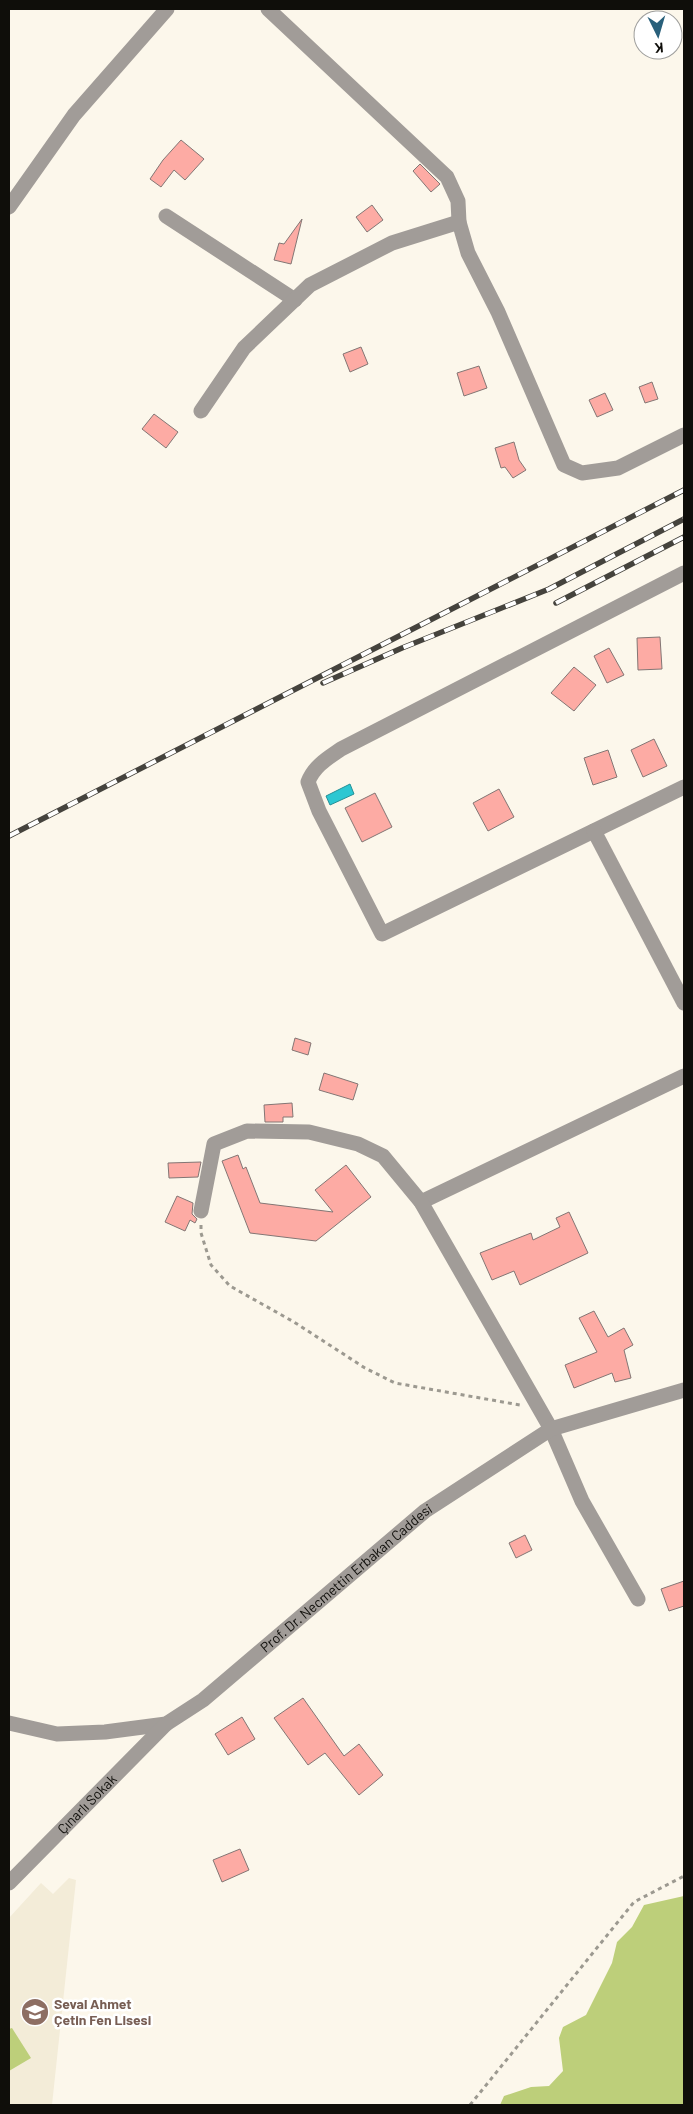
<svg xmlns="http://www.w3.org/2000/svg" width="693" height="2114" font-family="Barlow,sans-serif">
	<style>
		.built { fill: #f3ecd8 }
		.green { fill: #bdcf7a }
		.water { fill: #2cc7d2; stroke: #239096 }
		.building { fill: #fdaba4; stroke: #837674 }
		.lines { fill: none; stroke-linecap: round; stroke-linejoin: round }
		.path { stroke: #9c9990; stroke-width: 3; stroke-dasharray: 4 4; stroke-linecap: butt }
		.minor { stroke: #a19c98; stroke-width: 15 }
		.rail-casing { stroke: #45433d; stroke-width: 5.5 }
		.rail { stroke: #fff; stroke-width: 4; stroke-dasharray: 11; stroke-linecap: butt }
		.labels { text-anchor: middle; stroke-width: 5; stroke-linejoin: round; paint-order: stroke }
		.street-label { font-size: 14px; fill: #0f0e0a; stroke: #fff }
		.education-label { font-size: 14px; font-weight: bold; fill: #785e54; stroke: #fff; text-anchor: start }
	</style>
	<rect width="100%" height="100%" fill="#fcf7eb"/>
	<path class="built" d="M69,1878L76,1880L52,2105H9V1918L41,1883L53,1894Z"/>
	<path class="green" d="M684,1896V2105H500L504,2096L531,2087L549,2086L563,2071L559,2038L563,2027L586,2015L612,1963L617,1942L632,1927L644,1905Z
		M12,2028L31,2058L9,2071V2029Z"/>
	<path class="water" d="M350,784L354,794L330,805L326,796Z"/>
	<path class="building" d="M181,140L204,159L185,180L174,170L161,187L150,179L163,160Z
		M420,164L440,184L431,192L413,171Z
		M372,205L383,220L367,232L356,217Z
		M302,219L291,264L274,260L279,243L284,244Z
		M361,347L368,364L350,372L343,354Z
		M479,366L487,388L464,396L457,373Z
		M652,382L658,399L645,403L639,387Z
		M605,393L613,410L597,417L589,400Z
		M154,414L178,432L166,448L142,429Z
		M514,442L519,460L526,470L513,478L505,467L501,468L495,448Z
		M660,637L662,669L638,670L637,638Z
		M609,648L624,675L607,683L594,656Z
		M574,667L596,685L574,711L551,693Z
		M654,739L667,766L643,777L631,750Z
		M608,750L617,777L593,785L584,758Z
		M499,789L514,817L488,831L473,803Z
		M375,793L392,827L362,842L345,808Z
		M295,1038L311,1043L308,1055L292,1050Z
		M324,1073L358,1084L353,1100L319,1090Z
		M292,1103L293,1117H283V1122H265L264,1105Z
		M238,1155L243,1169L246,1167L260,1203L333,1212L315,1190L346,1165L371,1197L316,1241L250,1233L222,1161Z
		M201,1162L198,1177L169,1178L168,1163Z
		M177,1196L193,1203L192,1214L197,1219L195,1223L190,1220L185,1231L165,1222Z
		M569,1212L588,1253L520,1285L514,1271L492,1280L480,1253L531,1233L533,1240L560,1227L556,1218Z
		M594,1311L608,1337L624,1328L633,1345L624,1350L631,1378L615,1382L612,1373L574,1388L565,1365L597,1352L579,1318Z
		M525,1535L532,1550L516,1558L509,1543Z
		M684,1581V1606L669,1611L661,1589Z
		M303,1698L344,1756L359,1744L383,1775L359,1795L325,1753L308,1765L274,1718Z
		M242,1717L255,1739L228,1755L215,1734Z
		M240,1849L249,1870L222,1882L213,1860Z"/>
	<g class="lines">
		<path class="path" d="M201,1225V1233L211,1265L230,1286L294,1322L365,1368L395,1383L520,1405
			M470,2105L634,1902L684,1876"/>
		<g class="minor">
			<path d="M268,9L447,177L458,201L459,222L468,253L498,312L564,465L582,473L618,468L684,435"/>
			<path d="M9,207L74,115L167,9"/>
			<path d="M166,216L295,300"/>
			<path d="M201,411L244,348L310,285L392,243L459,222"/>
			<path d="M684,573L341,749C328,758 314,766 308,782L319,811L382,934L684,787"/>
			<path d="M594,831L684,1003"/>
			<path d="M421,1202L684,1076"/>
			<path d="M201,1211L214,1144L247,1131L309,1132L358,1144L383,1156L421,1202L551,1429L582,1501L638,1599"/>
			<path id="s1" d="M9,1723L57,1734L105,1732L166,1724L203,1700L425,1511L551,1429L684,1390"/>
			<path id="s2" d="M9,1883L166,1724"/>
		</g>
		<defs>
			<path id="rail" d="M556,603L684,537
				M323,683L402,648L549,589L684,519
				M9,836L684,490"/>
		</defs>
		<use href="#rail" class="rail-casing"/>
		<use href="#rail" class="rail"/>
	</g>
	<defs>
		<symbol id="school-disc" viewBox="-11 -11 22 22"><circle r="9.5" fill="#8d6e63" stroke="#fff"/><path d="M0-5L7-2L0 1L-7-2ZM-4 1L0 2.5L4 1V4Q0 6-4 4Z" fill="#fff"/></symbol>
	</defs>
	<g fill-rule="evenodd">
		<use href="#school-disc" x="19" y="1996" width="32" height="32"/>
	</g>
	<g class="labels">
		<g class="street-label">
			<text dy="5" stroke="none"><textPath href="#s1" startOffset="391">Prof. Dr. Necmettin Erbakan Caddesi</textPath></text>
			<text dy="5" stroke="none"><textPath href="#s2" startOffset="111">Çınarlı Sokak</textPath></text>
		</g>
		<g class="education-label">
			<text x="54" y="2009">Seval Ahmet<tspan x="54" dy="16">Çetin Fen Lisesi</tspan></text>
		</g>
	</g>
	<rect width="693" height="2114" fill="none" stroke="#0f0e0a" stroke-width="20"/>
	<g transform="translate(658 35) rotate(175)"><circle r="24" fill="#ffffff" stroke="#9f9f9d"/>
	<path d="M0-4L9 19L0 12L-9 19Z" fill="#29607b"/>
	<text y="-8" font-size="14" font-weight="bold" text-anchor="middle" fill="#0f0e0a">K</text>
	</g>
</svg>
